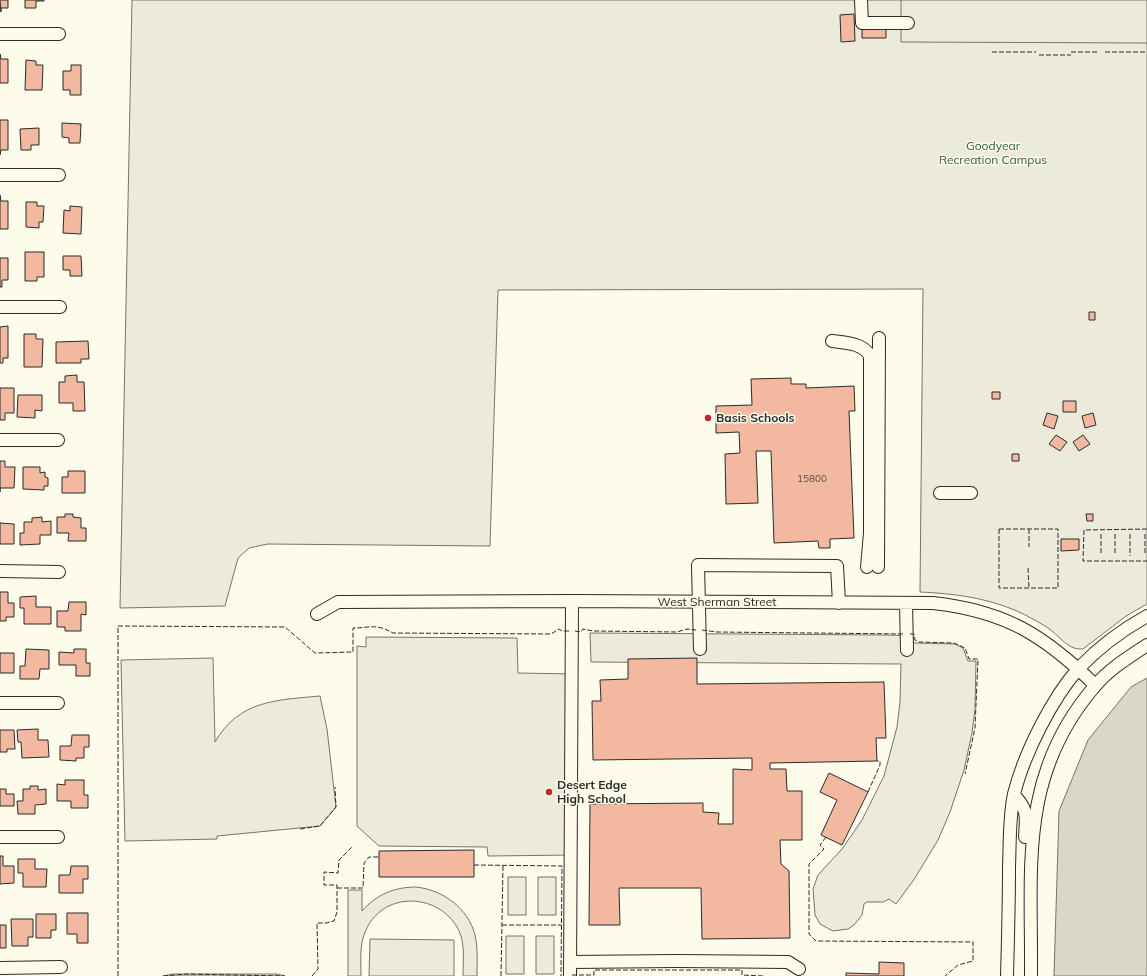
<svg xmlns="http://www.w3.org/2000/svg" width="1147" height="976" font-family="Mulish,sans-serif">
	<style>
		.green { fill: #ecebdb; stroke: #74746e }
		.parking { fill: #eceadb; stroke: #74746e }
		.water { fill: #d8d7c9; stroke: #74746e }
		.building { fill: #f2b8a0; stroke: #2b2b2b }
		.lines { fill: none; stroke-linecap: round; stroke-linejoin: round }
		.minor-casing { stroke: #2b2b2b; stroke-width: 14 }
		.minor { stroke: #fdfbea; stroke-width: 12 }
		.fence { stroke: #2b2b2b; stroke-width: 1; stroke-dasharray: 5 2; stroke-linecap: butt }
		.poi-dot { fill: #c62828; stroke: #fdfbea; stroke-width: 1.5 }
		.labels { text-anchor: middle; stroke-width: 3; stroke-linejoin: round; paint-order: stroke }
		.number-label { font-size: 10px; fill: #5d4e48 }
		.park-label { font-size: 12px; fill: #34623c; stroke: #fdfbea }
		.poi-label { font-size: 12px; font-weight: bold; fill: #2b2b2b; stroke: #fdfbea; text-anchor: start }
		.street-label { font-size: 12px; fill: #2b2b2b; stroke: #fdfbea }
	</style>
	<rect width="100%" height="100%" fill="#fdfbea"/>
	<path class="green" d="M132,0H1147V604L1126,616L1083,649C1080,649 1077,649 1074,648C1066,645 1059,637 1052,631C1046,626 1038,622 1031,618C996,599 960,594 920,592L923,289L498,290L490,546L268,544L249,548L238,558L225,606L120,608Z
		M213,658L215,742C239,700 277,700 320,696L327,729L336,807L320,826L217,836V839L125,841L121,660Z
		M508,877H526V915H508Z
		M538,877H556V915H538Z
		M416,887C443,890 468,908 475,935C478,948 477,963 477,976H463C463,962 465,946 460,933C443,893 384,889 366,930C359,944 361,961 361,976H348V890H362V911C376,895 394,887 416,887Z
		M506,936H524V974H506Z
		M536,936H554V974H536Z
		M370,939L454,940V976H369Z
		M173,974H277L285,976H163Z"/>
	<path class="parking" d="M901,0H1147V43L901,42Z
		M590,633L888,635L912,636L913,641L915,643L955,644L963,648L968,661H976L975,709L972,733L964,770L950,812L938,840L915,878L896,904L889,899L883,902H867L864,904L862,915L854,925L848,929L833,931L820,924L815,915L813,889L818,875L842,849L862,820L884,776L897,727L900,702L901,664L591,662Z
		M366,637L517,638L518,673L576,674V855L488,856L487,847L379,846L357,826V646L366,647Z"/>
	<path class="water" d="M1147,678V976H1054L1059,811L1088,740L1131,687Z"/>
	<path class="building" d="M0,0H8V8H1V12Z
		M25,0H44V1H36V8H25Z
		M854,14L855,41L841,42L840,15Z
		M862,29H886V38H862Z
		M0,54L1,59H8V83H0Z
		M26,60L36,61V65H43L42,90H25Z
		M71,65H81V95H70V90H63V71H71Z
		M0,120H8V150H1L0,155Z
		M62,123L81,124L80,143H69V138L62,137Z
		M39,128V145H31V150H21L20,129Z
		M0,195L1,201H8V229H0Z
		M26,202H37V206H44L43,222H39V228L26,227Z
		M70,206L82,207L81,234L63,233L64,210L70,211Z
		M25,252H44V277H37V281H25Z
		M63,256H81L82,276H70V270H63Z
		M0,258H8V280H2V287H0Z
		M1089,312H1095V320H1089Z
		M8,326V358H3V363H0V327Z
		M24,334H36V339H43L42,367H24Z
		M88,341L89,359H81V363H56V342Z
		M77,375V382H84L85,411H73V403H59V382H65V376Z
		M791,378V384H806V388L854,386L855,411H849L854,538L830,539V548H819L818,541L774,543L771,451H756L758,503L726,504L725,454L740,453L739,432L716,433V406L752,405L751,379Z
		M0,388H14V413H5V420H0Z
		M992,392H1000V399H992Z
		M18,395H42V411L35,410V418L17,417Z
		M1063,401H1076V412H1063Z
		M1047,413L1058,416L1054,429L1043,425Z
		M1093,413L1096,425L1085,428L1082,416Z
		M1056,435L1067,442L1060,451L1049,444Z
		M1083,435L1090,444L1079,451L1073,442Z
		M1012,454H1019V461H1012Z
		M0,461H5V467H15L14,488H0V492Z
		M23,467H40V473L45,472V477L48,478V486H44V490L23,489Z
		M68,471H85V493H62V477H68Z
		M65,514H73V517L81,518V528H86V541H68L69,533H57V517H65Z
		M1086,514H1093V521H1087Z
		M42,517V522L51,521V535H40V544L20,545V533H24V522H32V518Z
		M0,523L14,524V544H0Z
		M1061,539H1079V550L1061,551Z
		M0,592H8V603H14V617H6V621H0Z
		M36,596V607H51V624H24V608H20V597Z
		M69,602H86V615L81,614V631H65V627H57V611H68Z
		M26,649L49,650V669H40L39,679H20V666H25Z
		M74,649H86V663H90V676H76V665H59V652L74,653Z
		M0,653H14V673H0Z
		M697,658V684L884,682L886,738H876L877,761L770,763V769H786L787,791H802V840H780L781,864L789,871L790,938L702,939L701,888H619L620,925H589L590,804L703,803V812L719,813L718,824H733V769L752,770V758L593,760L592,701H601L600,680L628,679V659Z
		M38,729V740H48L49,757L22,758L21,742H18L17,730Z
		M0,730H14L15,749H7V752H0Z
		M72,735H89V747H84V758H76V761L60,760V746H71Z
		M829,773L868,792L842,845L821,835L837,800L820,792Z
		M65,780H84V795H88V808H71V801H57V784L65,785Z
		M30,786H38V790L46,789V804L35,805V814H18L17,801H23V789H30Z
		M0,789H6V794H14V806H0Z
		M474,850V877H379V851Z
		M0,856H3V866H14V883L0,884Z
		M18,859H35V869H47L46,887H23V873H18Z
		M71,866H88V879H83V893H59V875H70Z
		M67,913H88V943H77V934H67Z
		M36,914H56V930H51V938H36Z
		M11,919H33V937H28V946H12Z
		M0,925H6V948H0Z
		M879,962L904,963V976H846V973L879,974Z"/>
	<g class="lines">
		<defs>
			<path id="minor" d="M861,0L862,23H908
				M0,34H59
				M0,175H59
				M0,307H60
				M832,341C846,343 863,343 870,356V533L867,567
				M0,440H58
				M940,493H971
				M878,567L879,338
				M0,571L59,572
				M906,603L907,650
				M317,614L338,602L572,601L933,603C1005,611 1044,635 1095,685
				M700,649L698,565L837,566L839,603
				M0,703H58
				M1014,795C1029,811 1026,817 1025,837
				M0,837H58
				M570,962L677,961L788,962L799,969
				M0,968L61,967
				M570,976L572,601
				M1007,976C1008,940 1009,903 1009,867C1010,843 1009,817 1014,794C1024,754 1052,698 1079,668C1099,647 1122,630 1147,616
				M1031,976C1032,867 1018,775 1095,686C1109,669 1129,657 1147,645"/>
		</defs>
		<use href="#minor" class="minor-casing"/>
		<use href="#minor" class="minor"/>
		<path class="fence" d="M992,52H1036
			M1071,52H1098
			M1105,52H1147
			M1039,55H1071
			M999,529H1058V588H999Z
			M1029,529V547
			M1147,529L1084,530L1083,561H1147
			M1101,534V555
			M1115,534V555
			M1130,534V556
			M1145,534V555
			M1028,568L1029,588
			M702,630L717,632L904,634
			M575,631L581,632L583,629L593,631L677,632L687,629L696,630
			M910,634H914L915,640L919,642L954,643L965,648L969,659H978L975,728L965,774
			M868,792L880,765V761H877
			M300,829L320,826L336,807L335,787
			M826,837L820,845L824,849L809,864V934L816,941L973,942V961L958,965L945,976
			M474,865L562,866L561,976
			M337,888H363L364,863L369,857H379
			M502,925H561
			M572,975H594V970H742V975L763,976
			M118,976V626L285,627L315,653L353,652V628C371,628 375,623 393,633L551,634L559,629L562,631H569
			M163,976L187,974L285,976
			M312,976L318,969L317,923H326L334,921L337,912V885H324V872L338,873L339,860L353,846
			M501,976L503,865"/>
	</g>
	<g class="poi-dot">
		<circle cx="708" cy="418" r="4"/>
		<circle cx="549" cy="792" r="4"/>
	</g>
	<g class="labels">
		<g class="number-label">
			<text x="812" y="482">15800</text>
		</g>
		<g class="park-label">
			<text x="993" y="150">Goodyear<tspan x="993" dy="14">Recreation Campus</tspan></text>
		</g>
		<g class="poi-label">
			<text x="716" y="422">Basis Schools</text>
			<text x="557" y="789">Desert Edge<tspan x="557" dy="14">High School</tspan></text>
		</g>
		<g class="street-label">
			<text x="717" y="606">West Sherman Street</text>
		</g>
	</g>
</svg>
